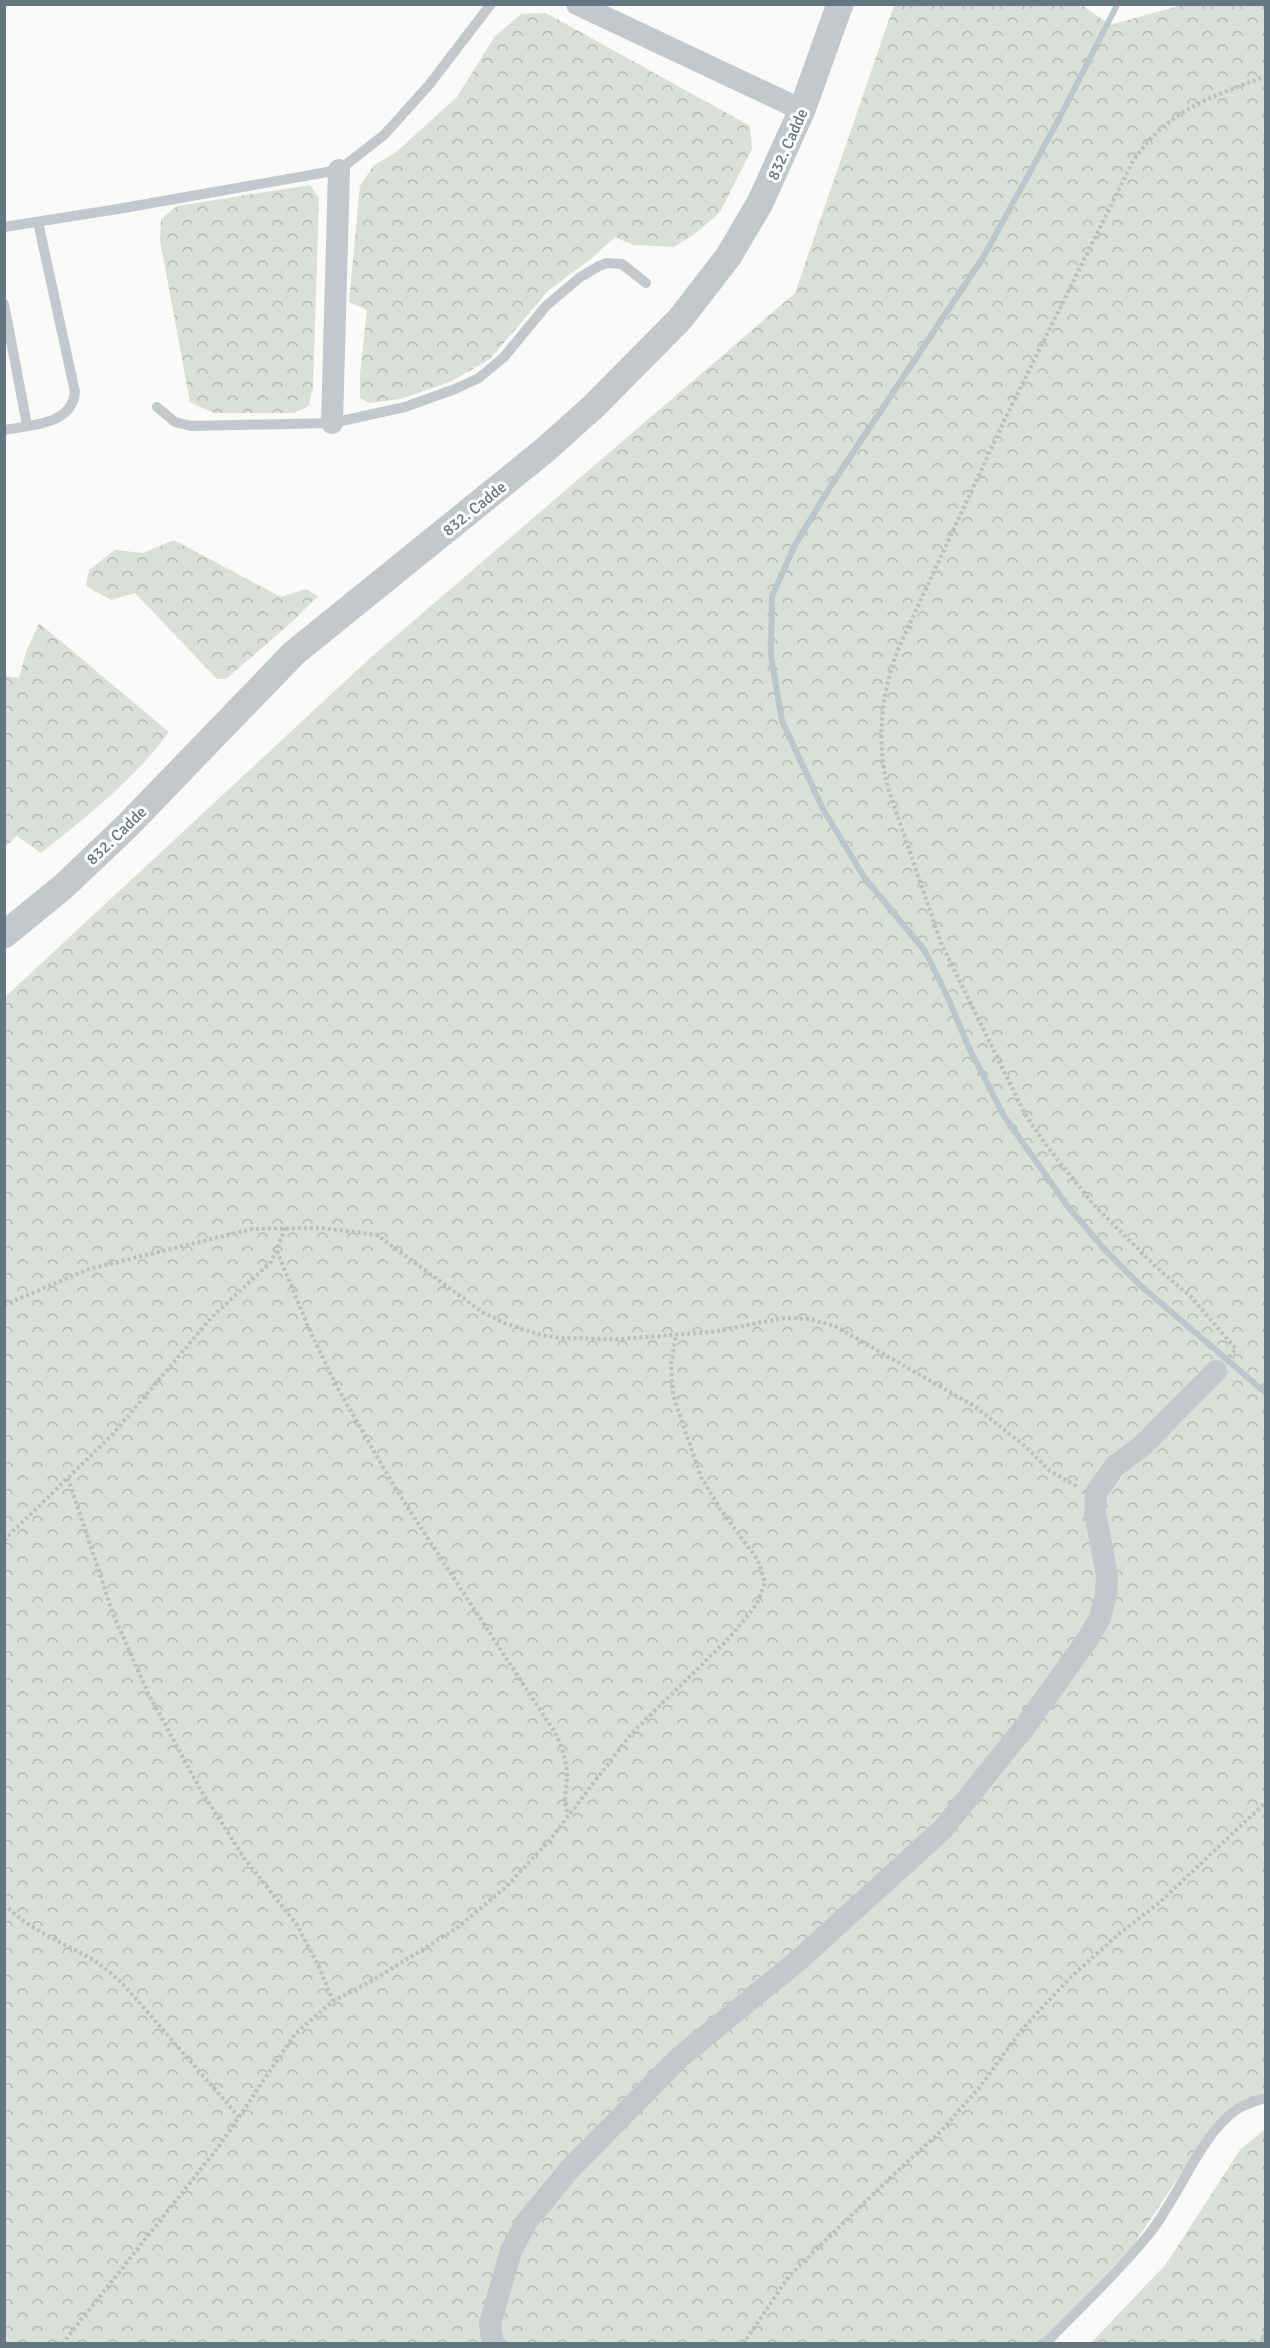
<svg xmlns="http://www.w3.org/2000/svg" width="1270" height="2348" font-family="Signika,sans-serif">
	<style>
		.forest { fill: url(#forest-crowns) }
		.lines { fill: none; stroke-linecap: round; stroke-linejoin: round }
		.stream { stroke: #bbc7cb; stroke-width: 6 }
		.path { stroke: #bbbfc2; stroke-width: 4; stroke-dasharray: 3 3; stroke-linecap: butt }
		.service { stroke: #c3c8cc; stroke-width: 10 }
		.minor { stroke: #c3c8cc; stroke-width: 22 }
		.tertiary { stroke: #c3c8cc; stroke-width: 27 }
		.labels { text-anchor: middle; stroke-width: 6; stroke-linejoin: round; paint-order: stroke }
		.street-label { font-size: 16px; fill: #657683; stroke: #fff }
	</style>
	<defs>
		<pattern id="forest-crowns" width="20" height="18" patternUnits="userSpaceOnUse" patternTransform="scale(1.5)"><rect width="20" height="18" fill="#dadfd7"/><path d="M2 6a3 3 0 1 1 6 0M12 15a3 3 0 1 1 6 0" fill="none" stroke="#b4b9b4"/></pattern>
	</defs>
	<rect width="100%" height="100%" fill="#fafaf8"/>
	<path class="forest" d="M894,5H1082L1110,25L1182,5H1265V2093L1243,2102L1192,2157L1132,2247L1040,2343L5,2344V997L368,660L795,293Z
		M546,13L750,126L752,149L720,212L696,233L674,247L633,245L615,237L592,258L549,290L490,359L450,382L400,399L369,403L360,398V374L367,310L349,302L360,186L374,165L395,153L457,97L495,36L521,14Z
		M310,185L319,198L313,387L309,406L294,413H214L190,402L160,240L161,219L177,206Z
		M174,540L281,597L306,589L318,596L292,622L226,679H217L135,593L111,600L86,586L89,570L115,550L143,553Z
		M39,623L169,732C135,779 86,817 41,853L17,836L4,848L5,676L19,678L26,652Z
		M1265,2129V2343L1090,2344L1166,2264L1240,2150Z"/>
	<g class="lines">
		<path class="stream" d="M1116,7L1060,117L984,256L832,484L795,545L772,596L771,656L782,721L823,809L864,877L925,951L949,1000L968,1046L1004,1116L1069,1208L1106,1251L1142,1287L1266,1393"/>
		<path class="path" d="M277,1251L309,1329L337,1387L397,1491L557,1736C562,1748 566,1760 567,1773C568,1786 561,1803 569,1814
			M4,1305L89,1269L252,1229L321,1228L377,1235L482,1312L504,1323L541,1335L561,1338L621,1339L711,1332L785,1318L809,1319L835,1326L974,1406L1025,1446L1050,1471L1078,1487
			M1229,1357L1236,1349L1191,1297L1154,1265L1093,1204L1046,1145L1025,1114L941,943L888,788C876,740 881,695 898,649L1005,419L1133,161C1169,109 1209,98 1266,76
			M68,1478L113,1614L148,1693L199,1787L244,1858L297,1925L319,1967L333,2001
			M4,1540L113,1434L211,1318L271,1262L286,1227
			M4,1904C29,1930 60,1941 90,1958C102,1965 113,1975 123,1984L239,2117
			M62,2344L220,2145L295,2034L333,2001L375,1979L457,1928L506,1887L550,1840L631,1734L730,1637L757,1604L765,1582L758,1560L721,1510L701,1477L677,1407L673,1394L671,1365L676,1335
			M743,2344L790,2275L893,2175L942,2130L979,2088L1023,2028L1071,1977L1120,1933L1159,1903L1266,1802"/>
		<path class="service" d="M4,227L118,209L339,170L384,135L429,85L491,4
			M4,304L27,425
			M157,407L175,422L191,426L332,423L405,407L455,389L479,378L504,357L546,306L579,278L599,266L607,263L622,264L646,283
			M4,430C30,425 72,425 75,392L38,222
			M1045,2344C1080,2307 1118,2273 1149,2234C1177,2200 1201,2134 1236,2110C1245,2104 1255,2101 1266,2098
			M1264,2344L1266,2338"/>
		<path class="minor" d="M577,4L802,110
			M332,423L339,170
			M493,2344L490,2324L511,2251L527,2221L569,2170L679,2058L801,1958L943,1829L1027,1724L1085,1643L1100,1618L1106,1595L1107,1575L1095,1513L1096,1493L1115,1466L1141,1447L1216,1371"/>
		<path class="tertiary" d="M4,935L64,886L127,826L294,653L545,450L594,406L680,319L728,257L760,203L802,110L840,4"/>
	</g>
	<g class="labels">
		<g class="street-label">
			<text transform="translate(787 144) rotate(-66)" y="6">832. Cadde</text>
			<text transform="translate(474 508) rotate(-39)" y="6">832. Cadde</text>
			<text transform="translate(116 835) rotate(-44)" y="6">832. Cadde</text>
		</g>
	</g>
	<rect width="1270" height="2348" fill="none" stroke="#657683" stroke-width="12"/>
</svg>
